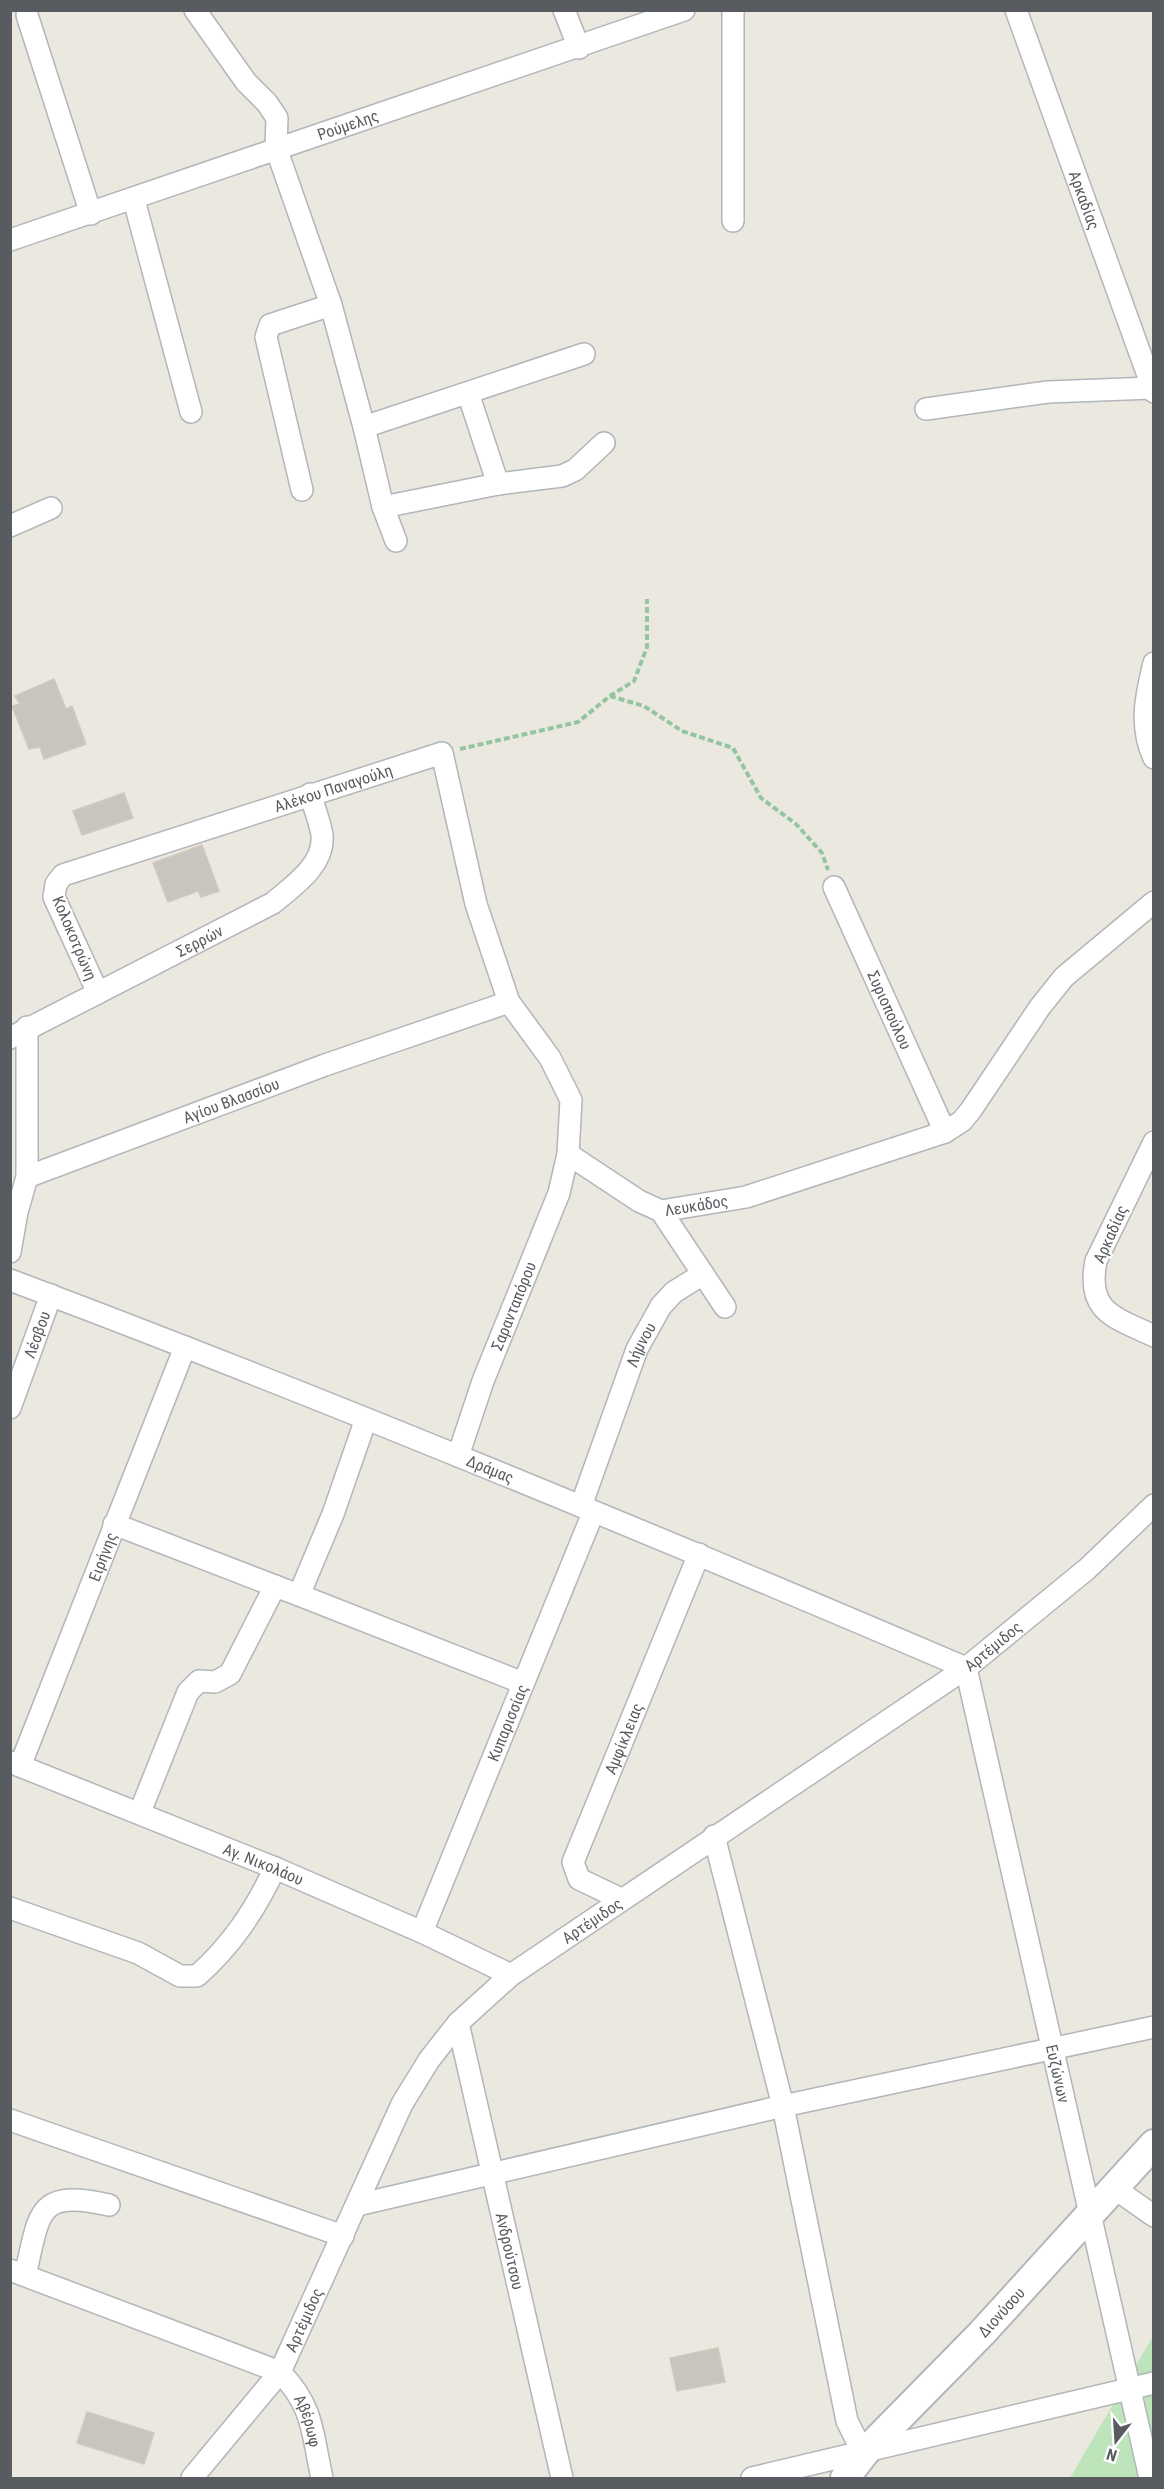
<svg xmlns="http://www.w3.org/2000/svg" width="1164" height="2489" font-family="'Roboto Condensed',sans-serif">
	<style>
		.green { fill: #bde4ba }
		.building { fill: #c8c4be; stroke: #d0c9bd; stroke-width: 1.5 }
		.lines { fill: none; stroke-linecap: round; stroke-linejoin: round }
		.street-casing { stroke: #b2b6ba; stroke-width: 24 }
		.secondary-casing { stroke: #b3b7bc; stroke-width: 32 }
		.path { stroke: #93c59e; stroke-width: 4; stroke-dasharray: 6 3; stroke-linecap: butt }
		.street { stroke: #fff; stroke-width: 21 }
		.secondary { stroke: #fff; stroke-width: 28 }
		.labels { text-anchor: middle; stroke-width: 4.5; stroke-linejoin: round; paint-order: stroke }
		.street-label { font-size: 16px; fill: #585c60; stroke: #fff }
	</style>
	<rect width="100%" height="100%" fill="#ebe8df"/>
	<path class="green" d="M1153,2337V2478H1070L1146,2348Z"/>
	<path class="building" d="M54,679L66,709L72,706L86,744L44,759L40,747L29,749L12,706L20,704L15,696Z
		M124,793L133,818L82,835L73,811Z
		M202,845L219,891L201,897L198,891L168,902L153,863Z
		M718,2348L725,2382L677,2391L670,2358Z
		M87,2412L154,2433L144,2464L77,2443Z"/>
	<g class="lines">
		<defs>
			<g id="street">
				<path d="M195,10L246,82L267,103L277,118L276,148L331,305L364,427L383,507L396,541"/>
				<path d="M564,10L579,48"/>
				<path id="s1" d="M1016,10L1154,392"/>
				<path d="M27,15L91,214"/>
				<path d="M134,200L191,412"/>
				<path d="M733,221V10"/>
				<path id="s2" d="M10,240L684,10"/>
				<path d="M468,393L498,484"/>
				<path d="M926,409L1048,392L1152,388"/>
				<path d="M364,427L584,354"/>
				<path d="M302,490L266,337L270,325L331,305"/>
				<path d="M383,507L498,484L562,476L575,470L604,443"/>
				<path d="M10,526L51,508"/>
				<path d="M1154,663C1146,696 1139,726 1154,758"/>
				<path id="s3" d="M834,887L945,1132"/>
				<path id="s4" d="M98,993L54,897L56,884L63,875L442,753L476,904L509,1002L550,1058L571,1100L568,1154L639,1201L661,1211L746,1197L945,1132L962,1121L971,1110L1040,1007L1064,977L1154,902"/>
				<path id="s5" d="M10,1038L273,903C293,886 325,865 322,835C320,822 314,807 310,794"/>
				<path d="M1154,1142L1096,1261C1086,1312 1114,1317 1154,1336"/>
				<path id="s6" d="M27,1177L325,1065L509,1002"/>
				<path d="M10,1252L17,1212L27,1177V1027"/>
				<path d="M703,1274L725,1307"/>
				<path id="s7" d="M10,1280C332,1401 650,1533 966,1668"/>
				<path id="s8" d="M10,1408L51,1295"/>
				<path d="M366,1419L333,1514L299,1595L523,1683"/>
				<path id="s9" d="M458,1456L483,1381L559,1193L568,1154"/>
				<path id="s10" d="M581,1506L637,1349L661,1306L674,1292L703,1274L661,1211"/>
				<path d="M114,1524L275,1586"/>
				<path id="s11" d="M966,1668L1150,2478"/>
				<path id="s12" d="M10,1762L275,1868L422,1932L511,1975"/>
				<path id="s13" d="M20,1766L185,1347"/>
				<path d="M140,1812L188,1692L199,1681L215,1682L230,1674L275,1586L299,1595"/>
				<path d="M714,1836L783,2106L847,2421L856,2439L866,2451"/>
				<path id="s14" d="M621,1899L579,1879L573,1862L699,1554"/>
				<path d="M10,1908L138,1953L180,1976H197C232,1945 255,1910 275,1868"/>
				<path id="s15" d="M422,1932L593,1513"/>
				<path id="s16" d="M458,2023L562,2478"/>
				<path d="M10,2120L343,2236"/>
				<path d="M1114,2188L1154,2216"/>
				<path d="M357,2205L783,2106L1154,2027"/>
				<path id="s17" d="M10,2270L280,2372C314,2407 312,2433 322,2478"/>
				<path d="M25,2275C40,2214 35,2188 109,2205"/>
				<path id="s18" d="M192,2478L280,2372L402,2104L429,2060L458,2023L511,1975L966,1668L1087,1569L1154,1505"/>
				<path d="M752,2478L1154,2383"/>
			</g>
			<g id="secondary">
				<path id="s19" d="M845,2478L866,2451L982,2333L1154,2144"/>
			</g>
		</defs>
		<use href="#street" class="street-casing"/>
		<use href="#secondary" class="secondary-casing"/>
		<path class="path" d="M610,696L644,706L682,731L733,748L761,798L796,824L822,853L828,870
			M460,749L578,722L610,696L634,681L647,647V599"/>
		<use href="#street" class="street"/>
		<use href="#secondary" class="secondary"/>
	</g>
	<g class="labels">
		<g class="street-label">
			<text dy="6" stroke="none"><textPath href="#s2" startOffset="357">Ρούμελης</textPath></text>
			<text dy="6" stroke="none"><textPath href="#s1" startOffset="202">Αρκαδίας</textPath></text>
			<text dy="6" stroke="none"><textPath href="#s4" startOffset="414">Αλέκου Παναγούλη</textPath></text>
			<text transform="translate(75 938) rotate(67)" y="6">Κολοκοτρώνη</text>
			<text dy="6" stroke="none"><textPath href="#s5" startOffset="213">Σερρών</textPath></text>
			<text dy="6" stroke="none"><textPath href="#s3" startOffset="135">Συριοπούλου</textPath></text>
			<text dy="6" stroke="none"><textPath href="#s6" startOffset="218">Αγίου Βλασσίου</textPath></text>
			<text dy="6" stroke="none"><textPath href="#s4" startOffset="1102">Λευκάδος</textPath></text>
			<text transform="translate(1110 1234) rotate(-66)" y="6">Αρκαδίας</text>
			<text dy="6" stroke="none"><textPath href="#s9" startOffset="160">Σαρανταπόρου</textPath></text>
			<text dy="6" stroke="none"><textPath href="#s8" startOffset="78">Λέσβου</textPath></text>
			<text dy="6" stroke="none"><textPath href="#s10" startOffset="172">Λήμνου</textPath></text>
			<text dy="6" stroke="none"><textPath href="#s7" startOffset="516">Δράμας</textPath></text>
			<text dy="6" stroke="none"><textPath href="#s13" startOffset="225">Ειρήνης</textPath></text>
			<text dy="6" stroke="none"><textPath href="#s18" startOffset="1186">Αρτέμιδος</textPath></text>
			<text dy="6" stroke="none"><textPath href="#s15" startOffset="226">Κυπαρισσίας</textPath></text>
			<text dy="6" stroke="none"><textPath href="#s14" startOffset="198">Αμφίκλειας</textPath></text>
			<text dy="6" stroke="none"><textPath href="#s12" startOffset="273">Αγ. Νικολάου</textPath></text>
			<text dy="6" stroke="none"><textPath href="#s18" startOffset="700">Αρτέμιδος</textPath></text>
			<text dy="6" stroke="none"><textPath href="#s11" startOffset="416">Ευζώνων</textPath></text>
			<text dy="6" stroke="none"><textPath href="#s16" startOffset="234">Ανδρούτσου</textPath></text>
			<text dy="6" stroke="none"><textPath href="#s19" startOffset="228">Διονύσου</textPath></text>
			<text dy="6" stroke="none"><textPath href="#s18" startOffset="195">Αρτέμιδος</textPath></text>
			<text dy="6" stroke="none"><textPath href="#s17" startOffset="346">Αβέρωφ</textPath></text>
		</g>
	</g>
	<rect width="1164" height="2489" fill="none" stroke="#585c60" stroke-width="24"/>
	<g transform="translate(1116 2441) rotate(197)" stroke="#ffffff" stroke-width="4.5" paint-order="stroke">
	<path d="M0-4.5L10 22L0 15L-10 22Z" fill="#585c60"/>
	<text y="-9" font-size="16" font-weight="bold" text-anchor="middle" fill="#585c60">N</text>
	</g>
</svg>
